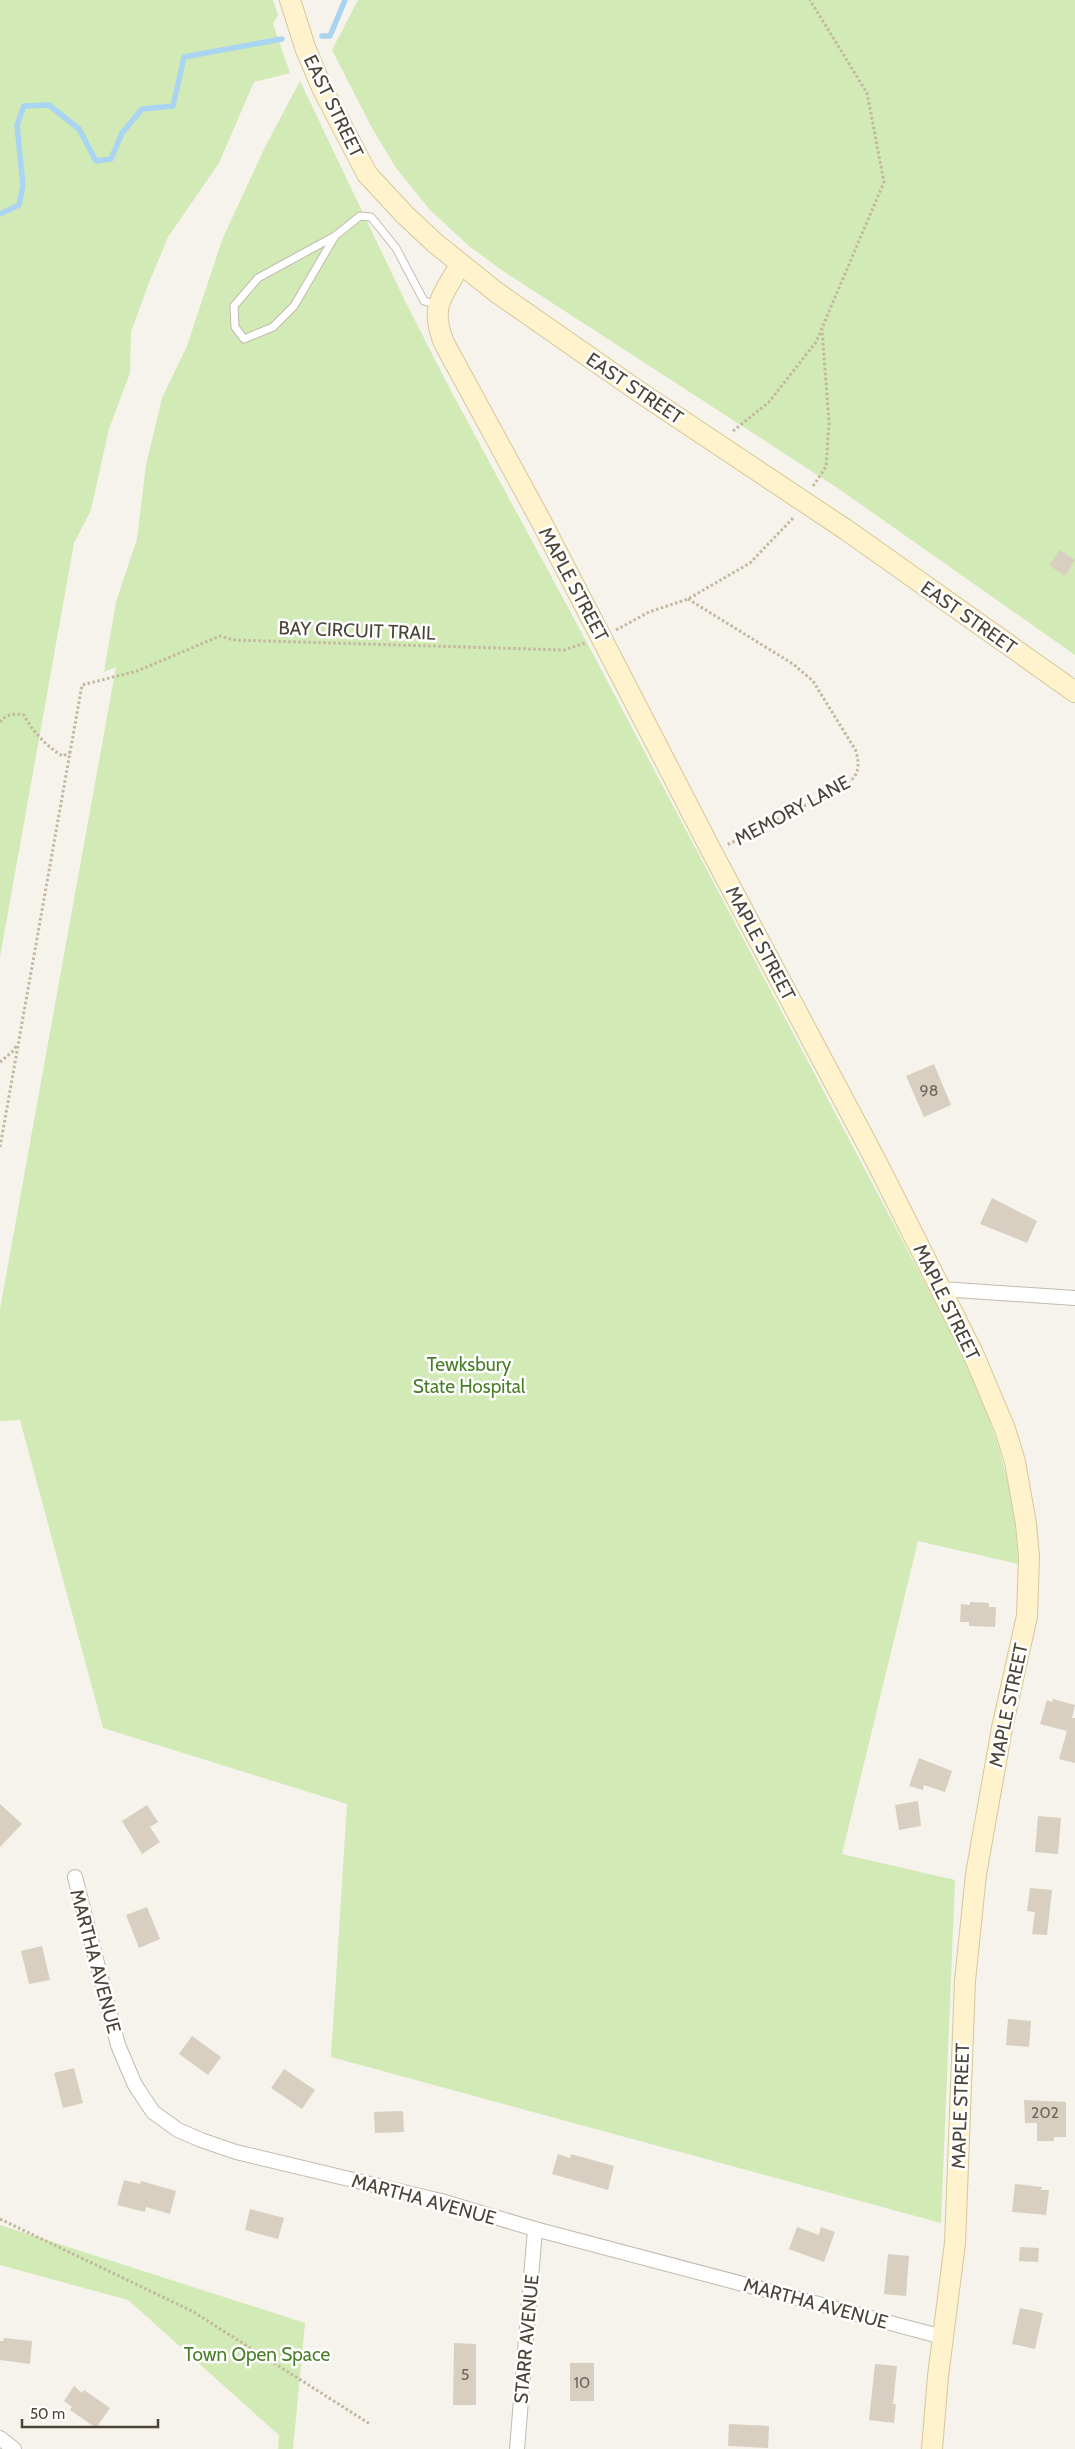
<svg xmlns="http://www.w3.org/2000/svg" width="1075" height="2449" font-family="Cabin,sans-serif">
	<style>
		.green { fill: #d2eab5 }
		.lines { fill: none; stroke-linecap: round; stroke-linejoin: round }
		.stream { stroke: #a9d4f2; stroke-width: 5.5 }
		.building { fill: #d8cfc1 }
		.lane-casing { stroke: #c2bbae; stroke-width: 9 }
		.street-casing { stroke: #c2bbae; stroke-width: 16 }
		.secondary-casing { stroke: #d6c79b; stroke-width: 22 }
		.path { stroke: #c4b79f; stroke-width: 3; stroke-dasharray: 2.5 2.5; stroke-linecap: butt }
		.lane { stroke: #fff; stroke-width: 7 }
		.street { stroke: #fff; stroke-width: 14 }
		.secondary { stroke: #fff3cd; stroke-width: 20 }
		.labels { text-anchor: middle; stroke-width: 5; stroke-linejoin: round; paint-order: stroke }
		.number-label { font-size: 16px; fill: #6e675b }
		.street-label { font-size: 19px; fill: #4b4439; stroke: #fff }
		.park-label { font-size: 19px; fill: #4a7f2a; stroke: #fff }
	</style>
	<rect width="100%" height="100%" fill="#f6f3ec"/>
	<path class="green" d="M0,0H273L278,15L273,24L290,73L254,82L219,163L168,237L148,285L131,332L130,373L109,429L91,510L74,543L0,957Z
		M358,0H1075V655L839,489L503,271L469,246L430,210L396,168L372,128L332,50Z
		M300,81L406,303L450,389L592,652L966,1361C995,1426 1016,1492 1018,1564L918,1541L842,1854L955,1880L941,2223L331,2057L347,1804L103,1728L20,1420L0,1421V1309L116,667L104,672L116,602L137,539L146,465L162,398L187,346L222,240L265,147Z
		M0,2225L305,2323L293,2449H278L279,2435L128,2300L0,2265Z"/>
	<g class="lines">
		<path class="stream" d="M322,36H330L345,0
			M0,214L19,205L23,186L17,125L24,106L49,105L79,129L96,161L111,159L122,133L142,109L173,106L184,57L282,39"/>
	</g>
	<path class="building" d="M1060,550L1075,560L1065,576L1049,565Z
		M934,1064L951,1105L924,1117L906,1076Z
		M992,1198L1037,1221L1027,1243L980,1224Z
		M970,1602L989,1603V1607H996L995,1627L969,1626V1622H960L961,1604L970,1605Z
		M1053,1699L1075,1705L1072,1718H1075V1763L1059,1759L1067,1731L1040,1724L1047,1700L1052,1702Z
		M919,1758L952,1771L945,1792L924,1785L923,1790L909,1786Z
		M918,1801L921,1826L899,1830L895,1805Z
		M0,1804L22,1824L0,1847Z
		M147,1805L158,1822L150,1827L160,1842L142,1854L122,1821Z
		M1038,1816L1061,1818L1058,1854L1035,1852Z
		M1030,1888L1052,1890L1047,1935L1032,1934L1035,1912L1027,1911Z
		M147,1907L160,1939L139,1948L126,1915Z
		M42,1946L50,1980L29,1984L21,1951Z
		M1008,2019L1031,2021L1029,2047L1006,2045Z
		M192,2036L221,2057L208,2075L179,2054Z
		M74,2068L83,2103L63,2108L54,2073Z
		M284,2069L315,2090L302,2109L271,2088Z
		M1024,2100L1066,2102V2137H1054V2141H1037V2123H1025Z
		M401,2111L403,2112L404,2132L375,2133L374,2112Z
		M558,2154L570,2158L571,2154L614,2166L608,2190L552,2174Z
		M124,2180L140,2184L141,2181L176,2191L170,2214L146,2207L145,2212L117,2205Z
		M1015,2184L1042,2187L1041,2190H1049L1046,2215L1012,2212Z
		M250,2209L284,2218L278,2239L245,2230Z
		M797,2227L819,2235L821,2227L835,2232L824,2262L789,2249Z
		M1020,2247L1039,2248L1038,2262L1019,2261Z
		M888,2254L909,2256L906,2296L884,2294Z
		M1020,2308L1043,2313L1035,2349L1012,2344Z
		M4,2338L32,2341L30,2364L0,2360V2341H3Z
		M454,2343L476,2344V2405H453Z
		M570,2363H594V2401H570Z
		M875,2364L897,2366L893,2404H896L894,2423L869,2420Z
		M74,2386L82,2393L84,2390L110,2408L96,2428L70,2410L72,2407L64,2401Z
		M729,2424L769,2426L768,2448L728,2446Z"/>
	<g class="lines">
		<defs>
			<path id="lane" d="M335,236L294,306L273,327L244,339L235,327L234,306L258,278L335,236L360,216L371,217L396,248L424,301L438,305"/>
			<path id="street" d="M941,1289L1075,1298
				M75,1877L118,2045L135,2085L153,2112L178,2130L201,2140L236,2152L441,2201L535,2229L943,2337
				M0,2438L14,2449
				M517,2449L535,2229"/>
			<path id="secondary" d="M290,0L306,50L323,90L367,174L404,214L435,243L496,292L638,391L845,529L1075,692
				M460,264C443,297 429,305 444,343L542,523L712,852L876,1161L972,1351L1005,1429L1015,1462L1026,1524L1029,1557L1027,1616L1002,1728L976,1874L965,1981L955,2243L938,2376L932,2449"/>
		</defs>
		<use href="#lane" class="lane-casing"/>
		<use href="#street" class="street-casing"/>
		<use href="#secondary" class="secondary-casing"/>
		<path class="path" d="M733,431L769,402L816,342L884,182L867,93L810,0
			M813,486L826,467L829,423L822,329
			M688,599L793,664L813,681L856,751C860,767 859,776 845,785L727,845
			M616,630L649,612L688,599L750,563L794,517
			M0,722C6,714 15,713 24,715C31,730 49,749 63,756L70,752
			M0,1062L12,1052L17,1045
			M0,1147L82,685L137,671L220,636L233,640L564,650L585,643
			M0,2219L192,2311L370,2424"/>
		<use href="#lane" class="lane"/>
		<use href="#street" class="street"/>
		<use href="#secondary" class="secondary"/>
	</g>
	<g class="labels">
		<g class="number-label">
			<text x="929" y="1096">98</text>
			<text x="1045" y="2118">202</text>
			<text x="465" y="2380">5</text>
			<text x="582" y="2388">10</text>
		</g>
		<g class="street-label">
			<text transform="translate(334 106) rotate(64)" y="7">EAST STREET</text>
			<text transform="translate(635 388) rotate(34)" y="7">EAST STREET</text>
			<text transform="translate(574 584) rotate(62)" y="7">MAPLE STREET</text>
			<text transform="translate(969 617) rotate(35)" y="7">EAST STREET</text>
			<text transform="translate(357 630) rotate(2)" y="7">BAY CIRCUIT TRAIL</text>
			<text transform="translate(792 810) rotate(-28)" y="7">MEMORY LANE</text>
			<text transform="translate(761 943) rotate(62)" y="7">MAPLE STREET</text>
			<text transform="translate(947 1302) rotate(64)" y="7">MAPLE STREET</text>
			<text transform="translate(1008 1705) rotate(-78)" y="7">MAPLE STREET</text>
			<text transform="translate(96 1961) rotate(75)" y="7">MARTHA AVENUE</text>
			<text transform="translate(960 2106) rotate(-88)" y="7">MAPLE STREET</text>
			<text transform="translate(424 2199) rotate(15)" y="7">MARTHA AVENUE</text>
			<text transform="translate(816 2303) rotate(15)" y="7">MARTHA AVENUE</text>
			<text transform="translate(526 2339) rotate(-85)" y="7">STARR AVENUE</text>
		</g>
		<g class="park-label">
			<text x="469" y="1371">Tewksbury<tspan x="469" dy="22">State Hospital</tspan></text>
			<text x="257" y="2361">Town Open Space</text>
		</g>
	</g>
	<path d="M22 2419v8h136v-8" fill="none" stroke="#4b4439" stroke-width="2.5"/>
	<text x="30" y="2419" font-size="15" fill="#4b4439" stroke="#ffffff" stroke-width="4" paint-order="stroke">50 m</text>
</svg>
